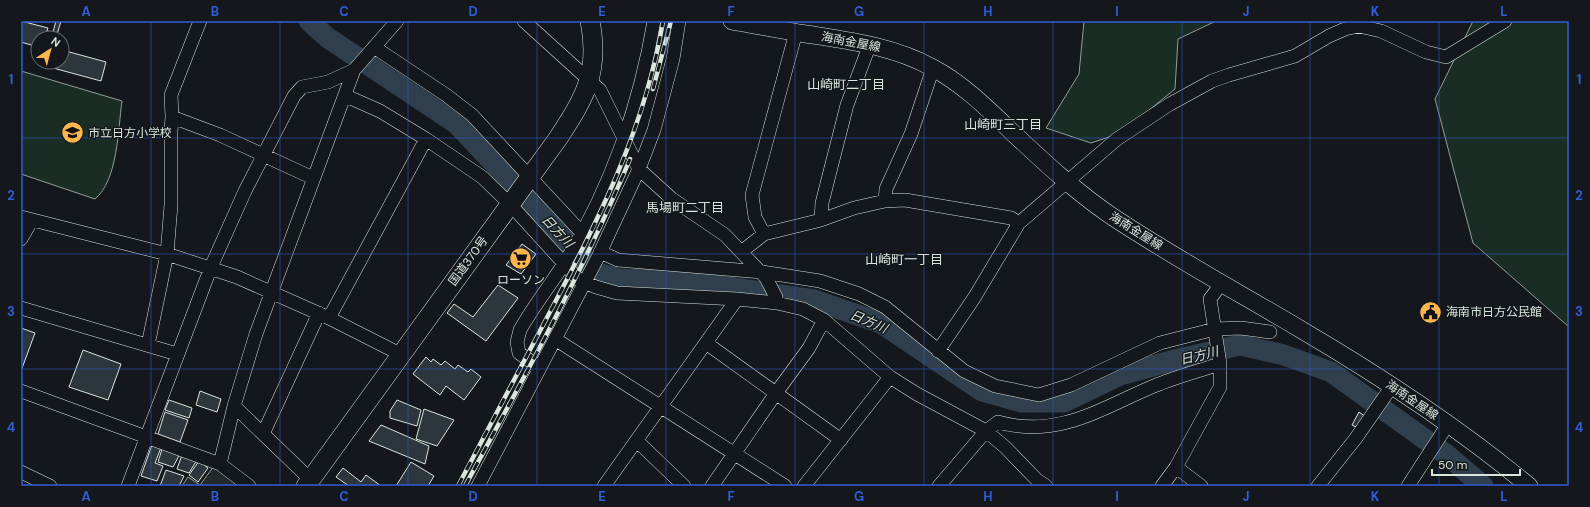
<svg xmlns="http://www.w3.org/2000/svg" width="1590" height="507" font-family="'DM Sans','Noto Sans JP',sans-serif">
	<style>
		.green { fill: #1a2d24; stroke: #939e99 }
		.parking { fill: #24282b; stroke: #939e99 }
		.lines { fill: none; stroke-linecap: round; stroke-linejoin: round }
		.river { stroke: #2f3f4d; stroke-width: 21 }
		.building { fill: #2c363c; stroke: #d8e6dc }
		.minor-casing { stroke: #d8e6dc; stroke-width: 14 }
		.major-casing { stroke: #d8e6dc; stroke-width: 18 }
		.highway-casing { stroke: #d8e6dc; stroke-width: 20 }
		.minor { stroke: #14181c; stroke-width: 13 }
		.major { stroke: #14181c; stroke-width: 17 }
		.highway { stroke: #14181c; stroke-width: 19 }
		.rail-casing { stroke: #d8e6dc; stroke-width: 4.5 }
		.rail { stroke: #14181c; stroke-width: 3; stroke-dasharray: 9; stroke-linecap: butt }
		.grid { fill: none; stroke: #305dd8; stroke-width: 1; stroke-opacity: 0.55 }
		.labels { text-anchor: middle; stroke-width: 3; stroke-linejoin: round; paint-order: stroke }
		.street-label { font-size: 12px; fill: #d8e6dc; stroke: #14181c }
		.poi-label { font-size: 12px; fill: #d8e6dc; stroke: #14181c; text-anchor: start }
		.neighbourhood-label { font-size: 13px; fill: #d8e6dc; stroke: #14181c }
		.water-label { font-size: 13px; font-style: italic; fill: #d8e6dc; stroke: #14181c }
		.neatline { fill: none; stroke: #305dd8; stroke-width: 1.5 }
		.grid-label { font-size: 13px; text-anchor: middle; font-weight: bold; fill: #305dd8 }
	</style>
	<rect width="100%" height="100%" fill="#14181c"/>
	<path class="green" d="M1084,21H1216L1178,39L1175,89L1121,133L1091,143L1046,128L1079,74Z
		M1473,21H1569V327L1473,243L1435,99Z
		M21,71L122,101C118,129 118,180 95,199L21,174Z"/>
	<path class="parking" d="M214,466L241,486H182L188,477L200,485Z"/>
	<g class="lines">
		<path class="river" d="M309,21L328,38L457,124L597,273L619,279L681,280L814,300L881,323L982,391L1021,402H1064L1120,375L1175,360L1240,345L1284,355L1331,372L1447,455L1483,486"/>
	</g>
	<path class="building" d="M21,21L48,28L47,31L53,32L56,21H61L56,38L46,35L45,38H38V47L21,42Z
		M62,50L106,62L101,81L53,68L55,62H62Z
		M522,244L536,254L521,274L506,265Z
		M498,285L518,298L486,341L447,313L454,304L473,317Z
		M21,328L35,333L21,371Z
		M83,350L121,364L108,400L69,387Z
		M426,357L431,362L433,359L441,365L445,361L455,369L458,365L468,372L471,369L481,377L464,400L446,386L440,395L413,374Z
		M200,391L221,399L217,412L196,405Z
		M169,400L192,408L189,418L165,410Z
		M397,400L421,410L417,426L390,418V411Z
		M424,409L454,420L437,446L416,439Z
		M165,412L188,420L180,442L158,434Z
		M1359,412L1366,417L1358,428L1352,425Z
		M381,425L429,446L425,464L369,441Z
		M152,445H162L155,463L163,466L157,481L141,476Z
		M163,446L181,452L173,467L158,462Z
		M182,455L197,460L189,473L177,469Z
		M199,461L208,468L198,482L189,475Z
		M411,462L434,476L428,486H396Z
		M343,468L361,482L366,475L381,486H349L336,477Z
		M166,470L184,476L179,486H160Z"/>
	<g class="lines">
		<defs>
			<path id="minor" d="M524,21L600,90L639,169L672,199L725,235L766,278L776,297L777,303
				M374,47L446,95L472,115L582,233
				M346,96L380,111L426,139L482,177L510,204L579,280L596,287L617,293L737,299
				M172,117L220,135L313,178
				M885,201L886,189L911,134L933,68
				M21,217L167,254L237,277L329,318L400,354
				M821,220L822,203L847,105L870,44
				M764,234L755,217L752,195L796,32
				M21,239L32,220
				M600,252L618,260L762,272L820,281L859,294L885,307L964,371L995,386L1039,395L1071,385L1160,343L1215,329L1241,328L1270,332
				M741,252L764,234L821,220L854,208L885,201L905,200L1011,218L1019,223
				M21,308L177,354
				M329,318L426,139
				M555,339L785,486
				M706,343L841,440
				M148,345L167,254L171,205V131L172,117L171,95L200,21
				M938,351L974,298L1019,223L1117,139L1170,104L1212,81L1229,75L1295,56L1329,36L1345,29L1359,26L1381,31L1426,52L1446,57L1505,21
				M540,368L519,353L517,342L520,330C534,305 552,283 567,259C611,188 640,104 654,21
				M21,391L220,464
				M234,406L310,479
				M263,434L319,313
				M637,441L684,486
				M1176,467L1220,387V364L1210,299L1221,284
				M21,472L50,486
				M128,486L211,267L245,191L294,96L302,87L328,82L354,70
				M249,486L220,464L234,406L256,334L354,70L397,21
				M478,486L598,257L639,169L654,130L673,59L679,21
				M604,486L737,299L777,303L803,309L824,320L890,377L917,394L986,431L1005,447L1037,480L1046,486
				M712,486L776,393L809,348L824,320
				M804,486L890,377
				M939,486L986,431L998,422C1058,439 1101,408 1154,386C1175,377 1198,371 1220,364
				M1162,486L1176,467L1201,486
				M1318,486L1356,438L1392,386
				M1408,486L1448,424"/>
			<path id="major" d="M732,21C756,25 781,30 806,34C850,41 893,46 933,68C963,84 988,109 1013,133C1044,162 1075,191 1110,215C1171,256 1236,291 1300,329C1380,376 1458,427 1529,486"/>
			<path id="highway" d="M306,486L559,137C585,97 600,72 590,21"/>
		</defs>
		<use href="#minor" class="minor-casing"/>
		<use href="#major" class="major-casing"/>
		<use href="#highway" class="highway-casing"/>
		<use href="#minor" class="minor"/>
		<use href="#major" class="major"/>
		<use href="#highway" class="highway"/>
		<defs>
			<path id="rail" d="M653,89L671,21
				M458,486C489,427 520,369 551,310C600,217 646,125 663,21
				M465,486C523,379 583,272 630,159"/>
		</defs>
		<use href="#rail" class="rail-casing"/>
		<use href="#rail" class="rail"/>
	</g>
	<path class="grid" d="M151,21V486M280,21V486M408,21V486M537,21V486M666,21V486M795,21V486M924,21V486M1053,21V486M1182,21V486M1310,21V486M1439,21V486M21,138H1569M21,254H1569M21,369H1569"/>
	<defs>
		<symbol id="school-disc" viewBox="-11 -11 22 22"><circle r="9.5" fill="#ffb74d" stroke="#14181c"/><path d="M0-5L7-2L0 1L-7-2ZM-4 1L0 2.5L4 1V4Q0 6-4 4Z" fill="#111"/></symbol>
		<symbol id="supermarket-disc" viewBox="-11 -11 22 22"><circle r="9.5" fill="#ffb74d" stroke="#14181c"/><path d="M-6-5.5h2.5l.6 2H6L4.5 2H-2.5L-4.4-4H-6ZM-1.5 3.2a1.3 1.3 0 1 0 .1 0ZM3 3.2a1.3 1.3 0 1 0 .1 0Z" fill="#111"/></symbol>
		<symbol id="civic-disc" viewBox="-11 -11 22 22"><circle r="9.5" fill="#ffb74d" stroke="#14181c"/><path d="M-.6-6.5H3V-4.5H.6V-3L4-1V1h2V6H-6V1h2V-1L-.6-3ZM-1.2 2.5V6h2.4V2.5Z" fill="#111"/></symbol>
	</defs>
	<g fill-rule="evenodd">
		<use href="#school-disc" x="60" y="120" width="25" height="25"/>
		<use href="#supermarket-disc" x="508" y="246" width="25" height="25"/>
		<use href="#civic-disc" x="1418" y="300" width="25" height="25"/>
	</g>
	<g class="labels">
		<g class="street-label">
			<text transform="translate(851 42) rotate(11)" y="4">海南金屋線</text>
			<text transform="translate(1136 231) rotate(32)" y="4">海南金屋線</text>
			<text transform="translate(468 261) rotate(-54)" y="4">国道370号</text>
			<text transform="translate(1412 400) rotate(34)" y="4">海南金屋線</text>
		</g>
		<g class="poi-label">
			<text x="88" y="137">市立日方小学校</text>
			<text x="521" y="284" text-anchor="middle">ローソン</text>
			<text x="1446" y="316">海南市日方公民館</text>
		</g>
		<g class="neighbourhood-label">
			<text x="846" y="89">山崎町二丁目</text>
			<text x="1003" y="129">山崎町三丁目</text>
			<text x="685" y="212">馬場町二丁目</text>
			<text x="904" y="264">山崎町一丁目</text>
		</g>
		<g class="water-label">
			<text transform="translate(558 231) rotate(47)" y="5">日方川</text>
			<text transform="translate(869 321) rotate(23)" y="5">日方川</text>
			<text transform="translate(1199 355) rotate(-14)" y="5">日方川</text>
		</g>
	</g>
	<rect width="1590" height="507" fill="none" stroke="#14181c" stroke-width="44"/>
	<g transform="translate(50 50) rotate(36)"><circle r="19" fill="#14181c" stroke="#626a69"/>
	<path d="M0-3L7 15L0 10L-7 15Z" fill="#ffb74d"/>
	<text y="-6" font-size="11" font-weight="bold" text-anchor="middle" fill="#d8e6dc">N</text>
	</g>
	<path d="M1432 469v6h88v-6" fill="none" stroke="#d8e6dc" stroke-width="2"/>
	<text x="1438" y="469" font-size="12" fill="#d8e6dc" stroke="#14181c" stroke-width="3" paint-order="stroke">50 m</text>
	<rect x="22" y="22" width="1546" height="463" class="neatline"/>
	<g class="grid-label">
		<text x="86" y="16">A</text>
		<text x="215" y="16">B</text>
		<text x="344" y="16">C</text>
		<text x="473" y="16">D</text>
		<text x="602" y="16">E</text>
		<text x="731" y="16">F</text>
		<text x="859" y="16">G</text>
		<text x="988" y="16">H</text>
		<text x="1117" y="16">I</text>
		<text x="1246" y="16">J</text>
		<text x="1375" y="16">K</text>
		<text x="1504" y="16">L</text>
		<text x="11" y="84">1</text>
		<text x="1579" y="84">1</text>
		<text x="11" y="200">2</text>
		<text x="1579" y="200">2</text>
		<text x="11" y="316">3</text>
		<text x="1579" y="316">3</text>
		<text x="11" y="432">4</text>
		<text x="1579" y="432">4</text>
		<text x="86" y="501">A</text>
		<text x="215" y="501">B</text>
		<text x="344" y="501">C</text>
		<text x="473" y="501">D</text>
		<text x="602" y="501">E</text>
		<text x="731" y="501">F</text>
		<text x="859" y="501">G</text>
		<text x="988" y="501">H</text>
		<text x="1117" y="501">I</text>
		<text x="1246" y="501">J</text>
		<text x="1375" y="501">K</text>
		<text x="1504" y="501">L</text>
	</g>
</svg>
